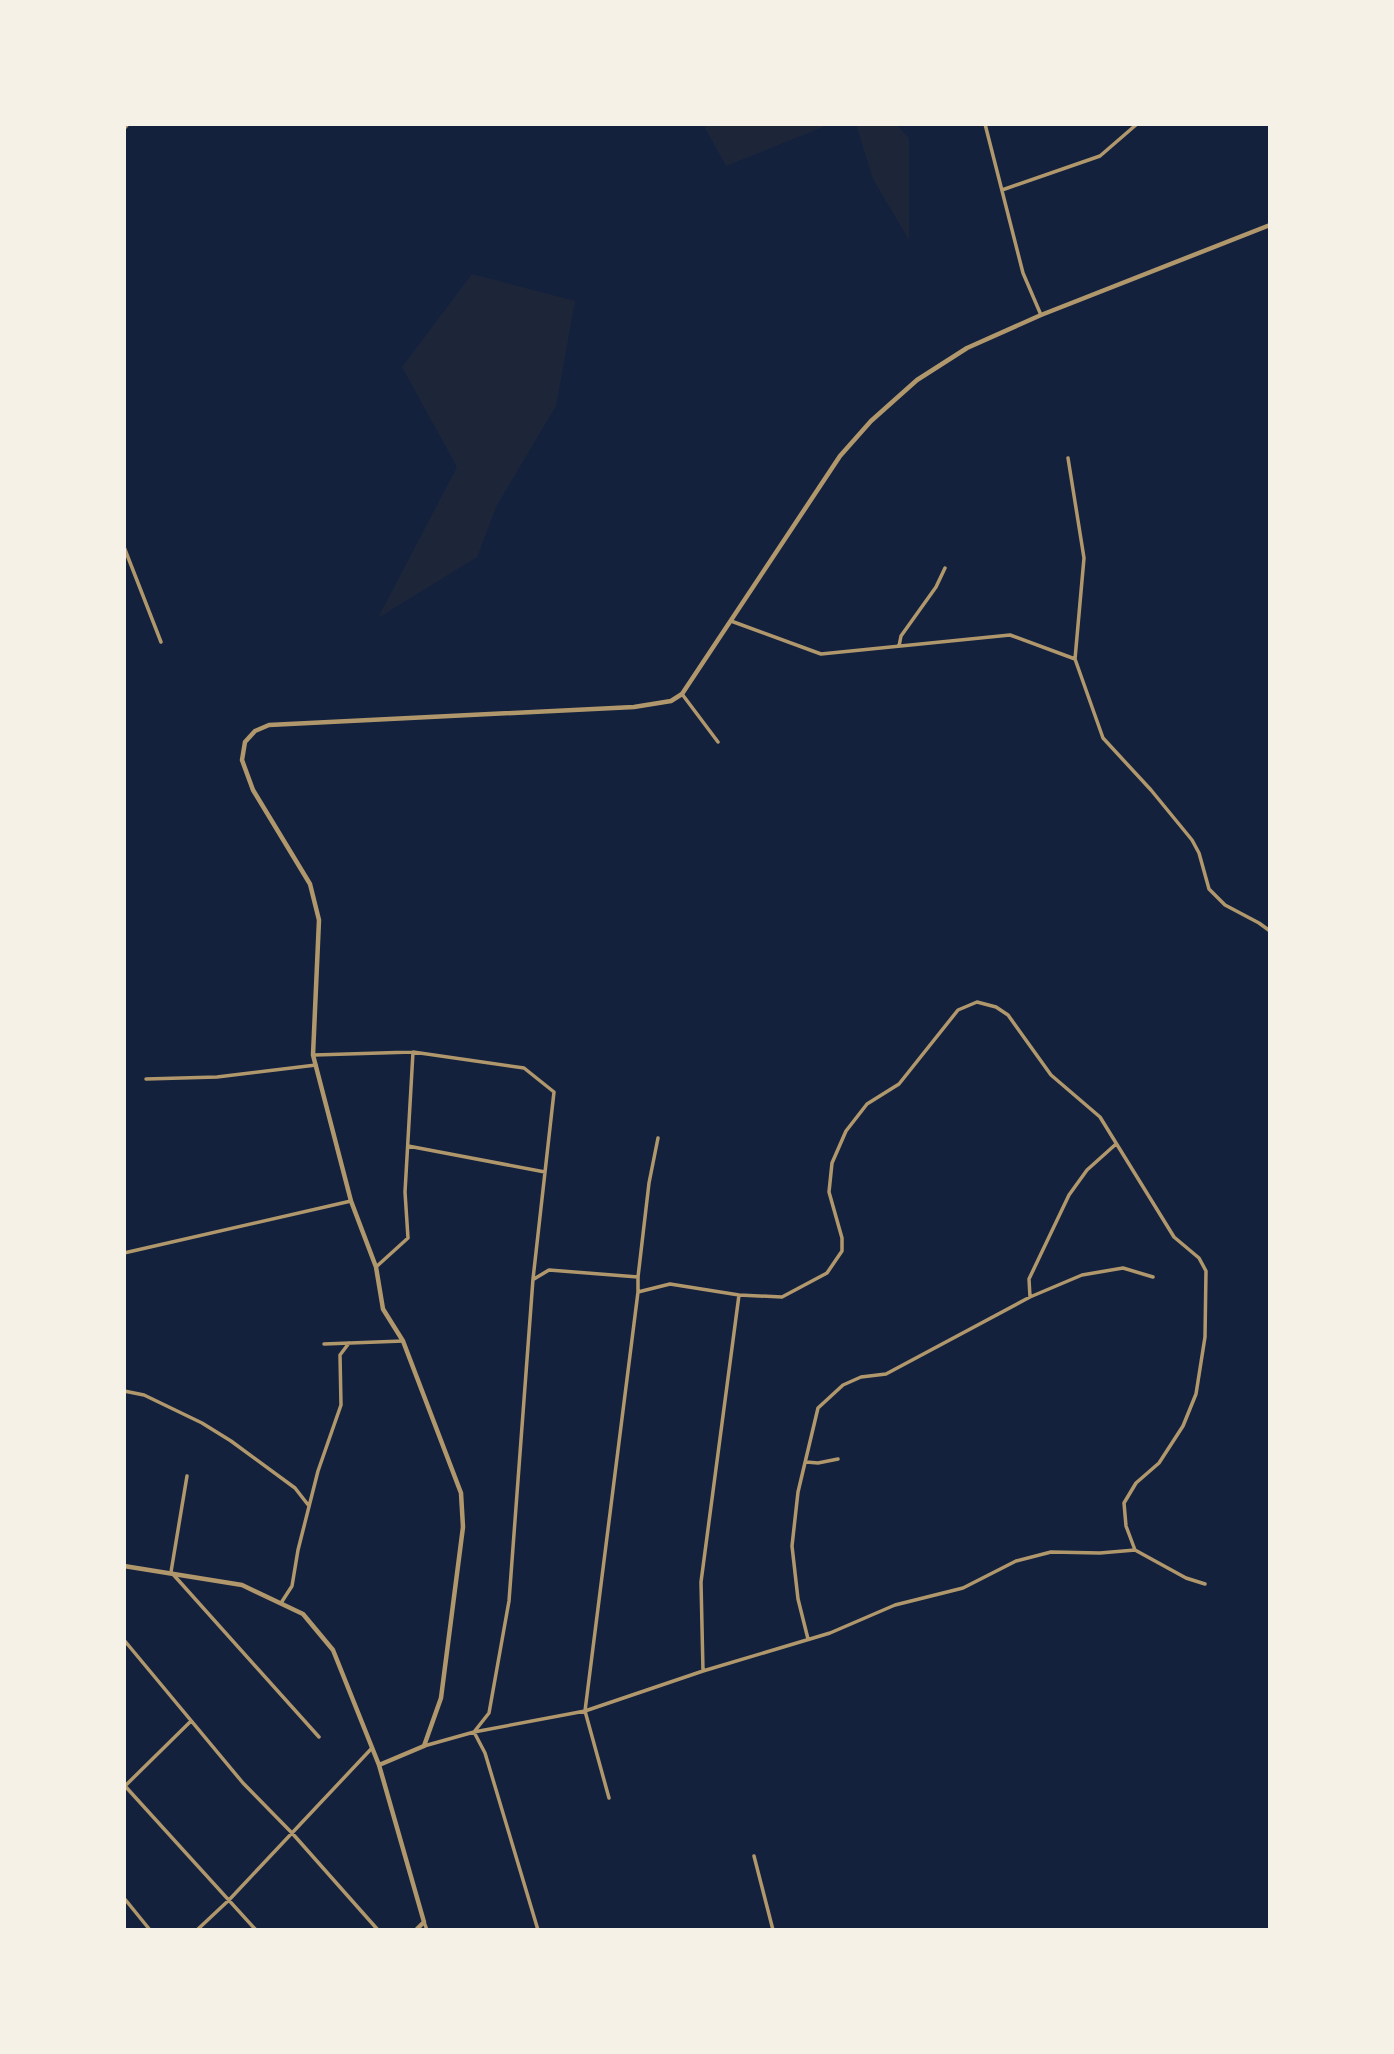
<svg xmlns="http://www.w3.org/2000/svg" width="1394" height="2054" font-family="'IBM Plex Sans',sans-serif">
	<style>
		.green { fill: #1d2539 }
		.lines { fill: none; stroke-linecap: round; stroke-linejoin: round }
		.minor { stroke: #b1986c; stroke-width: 3.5 }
		.tertiary { stroke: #b1986c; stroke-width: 4.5 }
	</style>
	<rect width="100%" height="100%" fill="#14213d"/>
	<path class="green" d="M703,124H830L726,166Z
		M856,124H896L909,138V240L873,179Z
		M472,274L575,301L556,406L497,505L477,557L378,618L457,467L402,367Z"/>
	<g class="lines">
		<path class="minor" d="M985,124L1023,273L1041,315
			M124,129L128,124
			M1002,190L1100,156L1137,124
			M1068,458L1084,558L1075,659L1103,738L1151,790L1192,840L1199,853L1209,889L1225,905L1259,923L1270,931
			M124,547L161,642
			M731,621L821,654L1010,635L1075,659
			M899,646L901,636L936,587L945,568
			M682,694L718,742
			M314,1055L413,1052L524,1068L554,1092L533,1279L509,1601L489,1713L474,1732L485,1753L538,1930
			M146,1079L217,1077L316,1065
			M408,1146L545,1172
			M124,1253L351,1201
			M376,1267L408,1238L405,1192L413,1052
			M534,1279L549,1270L638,1277
			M638,1292L670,1284L739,1295L782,1297L827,1273L842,1251V1238L829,1192L832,1163L846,1131L867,1104L899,1084L958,1010L977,1002L996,1007L1008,1015L1051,1075L1100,1117L1174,1237L1199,1258L1206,1271L1205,1337L1196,1394L1183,1426L1159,1463L1136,1483L1124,1503L1126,1526L1135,1550
			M1030,1297L1029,1279L1069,1195L1087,1170L1116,1144
			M324,1344L403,1341
			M124,1391L144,1395L202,1423L231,1441L295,1488L309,1506
			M806,1462L818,1463L838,1459
			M187,1476L171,1572L319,1737
			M281,1603L292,1586L298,1550L318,1471L341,1405L340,1355L349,1343
			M808,1639L798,1599L792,1546L798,1492L818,1408L843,1385L861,1377L886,1374L1030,1297L1082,1275L1123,1268L1153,1277
			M124,1640L243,1783L292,1833L378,1930
			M703,1671L701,1582L739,1295
			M424,1746L474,1732L585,1711L703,1671L830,1633L895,1605L963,1588L1016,1561L1051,1552L1100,1553L1135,1550L1186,1578L1205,1584
			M124,1781L125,1786L256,1930
			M125,1786L191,1721
			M609,1798L585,1711L638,1292V1277L649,1183L658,1138
			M754,1856L773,1930
			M124,1898L150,1930
			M424,1922L427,1930
			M197,1930L229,1900L372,1748"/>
		<path class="tertiary" d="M124,1566L242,1585L303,1614L333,1650L379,1765L424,1922L416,1930
			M379,1765L424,1746L441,1698L463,1527L461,1493L403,1341L383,1309L376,1267L351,1201L313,1055L319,920L310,884L253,790L242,760L245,742L255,731L269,725L634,707L671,701L682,694L840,456L871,421L917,380L967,348L1041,315L1270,225"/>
	</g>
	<rect width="1394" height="2054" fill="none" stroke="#f6f1e7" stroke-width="252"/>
</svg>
